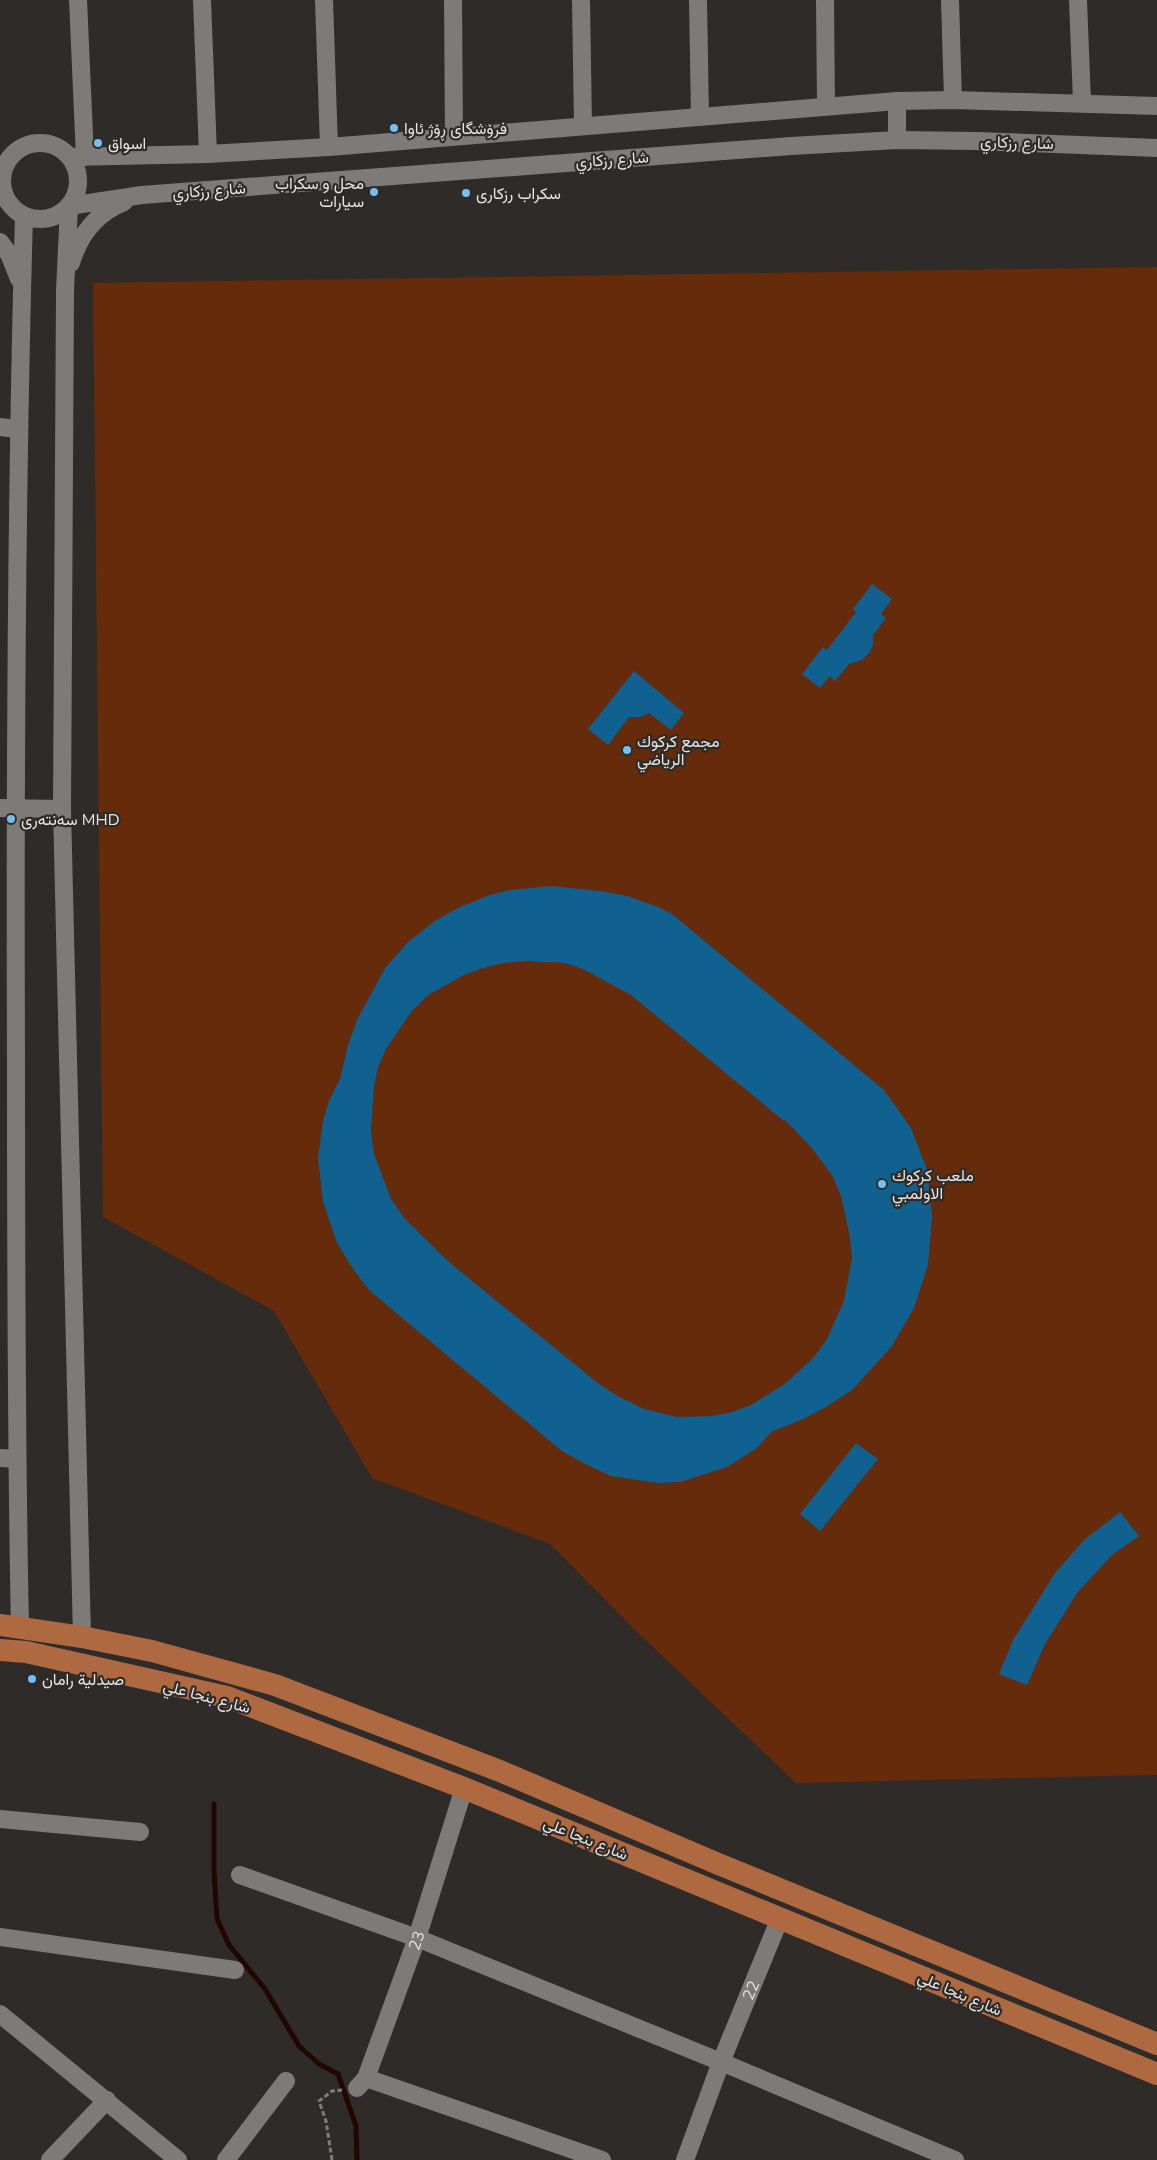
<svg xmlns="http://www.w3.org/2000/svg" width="1157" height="2160" font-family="'Nunito Sans',Vazirmatn,sans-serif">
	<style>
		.green { fill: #652b0a }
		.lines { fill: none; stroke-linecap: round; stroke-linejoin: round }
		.stream { stroke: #220700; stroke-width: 5 }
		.building { fill: #10618f; fill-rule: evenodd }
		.path { stroke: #7f7d7b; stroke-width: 3; stroke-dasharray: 5 2.5; stroke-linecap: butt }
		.minor { stroke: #7e7a78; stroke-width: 18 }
		.major { stroke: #ae6941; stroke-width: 22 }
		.poi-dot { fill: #74c0f6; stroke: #2e2b29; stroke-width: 2 }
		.labels { text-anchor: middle; stroke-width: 4.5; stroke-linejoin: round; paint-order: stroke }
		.poi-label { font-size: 16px; fill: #e7e5e4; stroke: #2e2b29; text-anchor: start }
		.street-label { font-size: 16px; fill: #e7e5e4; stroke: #2e2b29 }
	</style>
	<rect width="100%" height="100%" fill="#2e2b29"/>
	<path class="green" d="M1157,267V1775L796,1783L638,1633L550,1544L372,1478L274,1311L103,1217L93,283Z"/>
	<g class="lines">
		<path class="stream" d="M214,1804V1871L217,1919L229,1945L265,1989L299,2046L319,2064L338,2074L356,2126L357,2160"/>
	</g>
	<path class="building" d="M872,584L892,599L881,614L886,618L873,635V645L870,652L862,660L849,664L835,681L830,676L820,688L802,674L823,647L827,650L856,612L853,609Z
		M634,671L684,713L671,730L649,713L640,717H629L608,745L588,729Z
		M552,886L600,891L627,896L656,906L672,914L884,1090L911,1128L927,1170L932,1216L928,1265L914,1308L892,1346L852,1390L826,1407L803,1419L771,1432L757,1448L727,1467L680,1482L658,1483L611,1476L587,1465L562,1451L370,1291L353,1269L337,1243L323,1202L318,1158L323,1121L329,1101L340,1079L348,1045L357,1020L385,968L408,942L436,920L460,907L490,895L510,890ZM526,961L566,963L583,969L631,995L784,1121L785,1120L811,1147L832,1175L841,1196L850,1237L852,1258L844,1301L827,1339L814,1357L786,1383L751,1405L732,1412L712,1416L677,1417L644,1409L619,1397L599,1384L450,1263L405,1219L391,1199L374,1154L371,1131L374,1086L378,1067L386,1049L411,1012L428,995L464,975L483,968L503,963Z
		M856,1443L878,1459L820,1531L800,1514Z
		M1120,1512L1139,1536L1112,1555L1077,1593L1045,1644L1027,1685L999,1674L1013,1640L1055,1573L1084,1540Z"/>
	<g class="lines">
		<path class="path" d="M332,2160L326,2121L319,2101L332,2091L342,2090"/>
		<g class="minor">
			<path d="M78,0L85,157"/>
			<path d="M202,0L208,154"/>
			<path d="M324,0L329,147"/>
			<path d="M453,0L454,136"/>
			<path d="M581,0L583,126"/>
			<path d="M698,0L700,117"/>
			<path d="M825,0L826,106"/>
			<path d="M950,0L953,100"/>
			<path d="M1078,0L1082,102"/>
			<path d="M897,101V140"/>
			<circle cx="40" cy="181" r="38"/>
			<path d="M70,157L208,154L329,147L897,101L953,100L1157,106"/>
			<path d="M0,242L9,254L19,279"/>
			<path d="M71,263C79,236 96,213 124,202"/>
			<path d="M0,427L17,429"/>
			<path d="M0,808L62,809"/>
			<path d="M0,1458L17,1459"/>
			<path d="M20,1628C16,1439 16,1250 16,1060C15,779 16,497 24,216"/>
			<path d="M82,1637L62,809L65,291L69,206L142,195L791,146L897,140L976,141L1157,148"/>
			<path d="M0,1819L140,1832"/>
			<path d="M240,1875L417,1938L721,2062L955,2160"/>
			<path d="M0,1937L235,1970"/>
			<path d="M0,2014L178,2160"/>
			<path d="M366,2078L602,2160"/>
			<path id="s1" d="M357,2088L366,2078L417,1938L464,1788"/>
			<path d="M50,2160L107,2100"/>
			<path d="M226,2160L286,2081"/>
			<path id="s2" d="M685,2160L721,2062L780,1918"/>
		</g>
		<path class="major" d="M0,1625L82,1637L152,1651L275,1685L500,1771L716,1863L1157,2044
			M0,1650L26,1652L227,1697L464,1788L1157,2074"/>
	</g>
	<g class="poi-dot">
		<circle cx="394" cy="128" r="5"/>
		<circle cx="98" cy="143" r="5"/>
		<circle cx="374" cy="192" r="5"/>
		<circle cx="466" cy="193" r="5"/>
		<circle cx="627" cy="750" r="5"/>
		<circle cx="11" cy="819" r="5"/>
		<circle cx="882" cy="1184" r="5"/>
		<circle cx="32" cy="1679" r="5"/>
	</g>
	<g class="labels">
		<g class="poi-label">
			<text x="404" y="134">فرۆشگای ڕۆژ ئاوا</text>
			<text x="108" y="149">اسواق</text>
			<text x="364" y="189" text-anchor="end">محل و سكراب<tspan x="364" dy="18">سيارات</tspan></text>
			<text x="476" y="199">سكراب رزكارى</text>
			<text x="637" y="747">مجمع كركوك<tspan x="637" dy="18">الرياضي</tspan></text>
			<text x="21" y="825">سەنتەری MHD</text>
			<text x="892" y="1181">ملعب كركوك<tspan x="892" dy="18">الاولمبي</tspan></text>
			<text x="42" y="1685">صيدلية رامان</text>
		</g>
		<g class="street-label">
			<text transform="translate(1017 142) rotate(2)" y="6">شارع رزكاري</text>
			<text transform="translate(612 159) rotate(-4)" y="6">شارع رزكاري</text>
			<text transform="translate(209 190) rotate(-4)" y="6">شارع رزكاري</text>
			<text transform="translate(207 1696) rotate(15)" y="6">شارع بنجا علي</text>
			<text transform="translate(586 1838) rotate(22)" y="6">شارع بنجا علي</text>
			<text dy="6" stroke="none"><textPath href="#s1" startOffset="160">23</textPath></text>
			<text dy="6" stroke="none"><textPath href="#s2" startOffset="182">22</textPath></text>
			<text transform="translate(960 1993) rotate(23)" y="6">شارع بنجا علي</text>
		</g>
	</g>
</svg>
